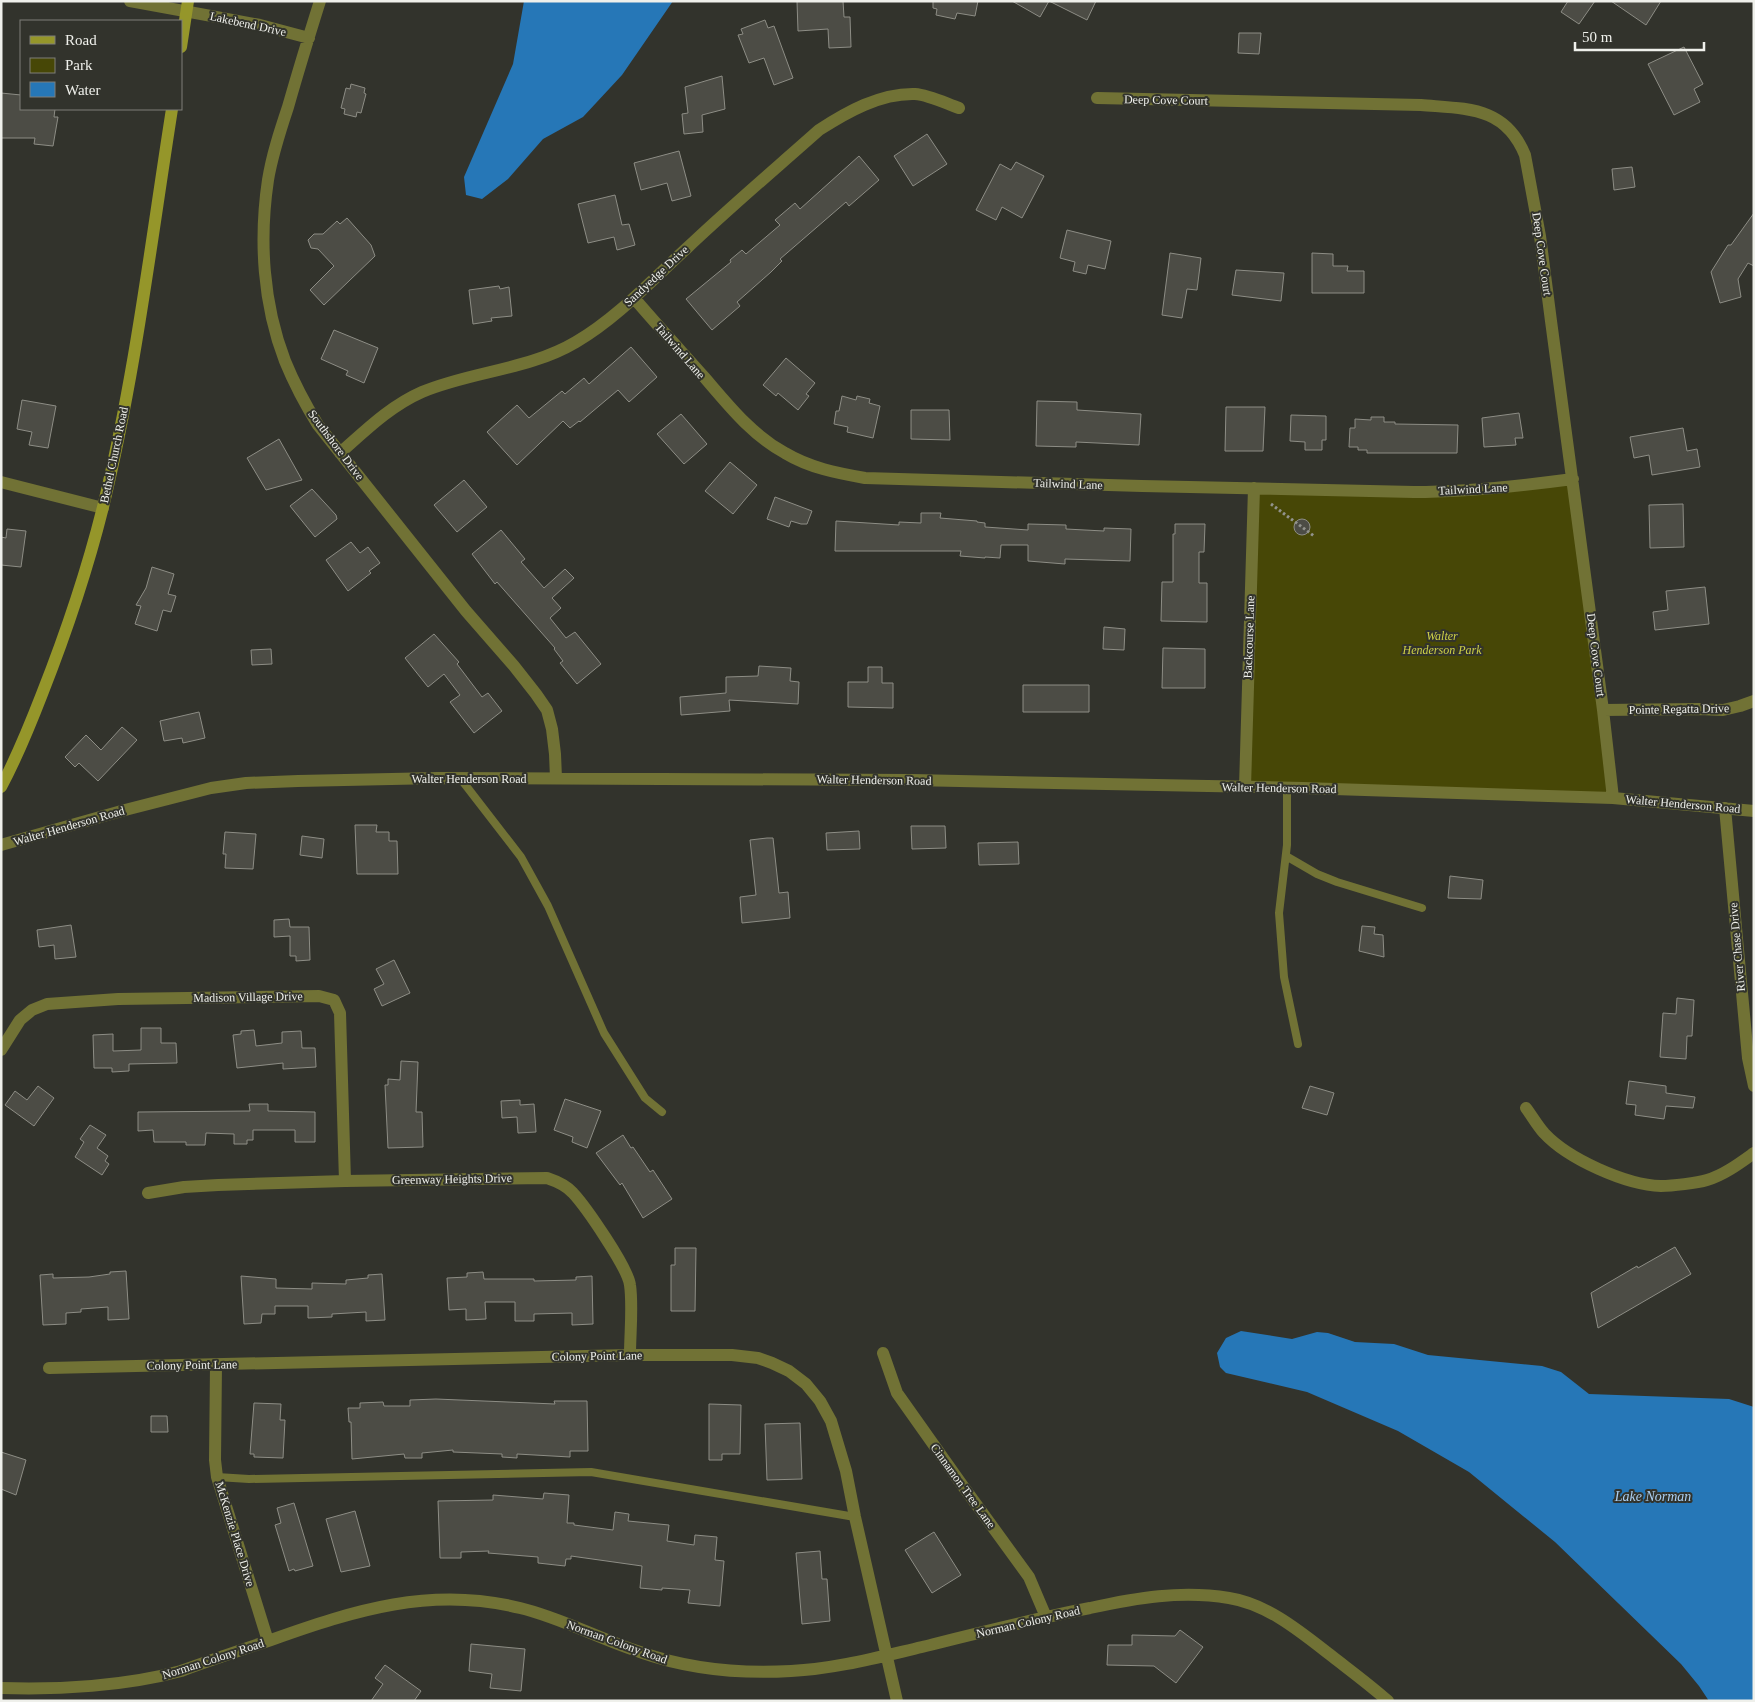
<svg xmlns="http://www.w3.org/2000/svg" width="1755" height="1702" font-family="Georgia,serif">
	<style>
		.green { fill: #474706 }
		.water { fill: #2677b7 }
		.building { fill: #4c4c45; stroke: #8d8d85 }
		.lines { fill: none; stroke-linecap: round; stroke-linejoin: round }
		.path { stroke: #92938d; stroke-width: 3; stroke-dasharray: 2.5 2.5; stroke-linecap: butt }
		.lane { stroke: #717235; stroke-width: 8 }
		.street { stroke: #717235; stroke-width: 12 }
		.secondary { stroke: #95962a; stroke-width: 12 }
		.labels { text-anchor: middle; stroke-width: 4; stroke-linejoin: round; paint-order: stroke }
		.street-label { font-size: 12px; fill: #eff0eb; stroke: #32332c }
		.park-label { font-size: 12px; font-style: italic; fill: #cfd147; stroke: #32332c }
		.water-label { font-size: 14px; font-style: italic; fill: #aacef1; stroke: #32332c }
	</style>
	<rect width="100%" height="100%" fill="#32332c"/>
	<path class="green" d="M1572,480L1612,798L1246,786L1255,489L1413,493Z"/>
	<path class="water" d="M524,1H673L622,75L583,117L543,139L508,179L482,199L466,195L464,177L513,64Z
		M1241,1331L1292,1339L1317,1332L1328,1333L1355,1342L1394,1344L1428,1355L1542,1366L1561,1372L1589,1394L1729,1399L1754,1407V1701H1709L1699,1686L1681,1664L1555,1542L1469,1472L1398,1431L1307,1392L1226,1373L1220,1367L1217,1353L1226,1338Z"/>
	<path class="building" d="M797,1H843L844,17H850L851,47L829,48L828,29L798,31Z
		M933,1H978L975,16L957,13L955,19L936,15L937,9L933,8Z
		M1012,1H1049L1040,17Z
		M1049,1H1096L1087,20Z
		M1568,1H1595L1579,24L1561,12Z
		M1611,1H1661L1646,25Z
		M765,20L768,28L774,26L793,78L774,85L764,58L749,63L738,35L743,34L741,29Z
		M1239,33H1261L1259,54L1238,53Z
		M1684,47L1703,84L1694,89L1700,102L1674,115L1648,64Z
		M722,76L725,109L702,115L703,132L684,134L682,114L688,113L685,87Z
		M351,84L365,88L364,93L366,94L361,113L357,112L356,117L344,114L345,109L341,108L346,88L350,89Z
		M1,93L21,95V109H55L54,117H58L53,146L34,144L35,138H1Z
		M927,134L947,164L913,186L894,156Z
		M679,151L691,196L672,201L667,183L641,190L634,163Z
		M859,156L879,180L849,206L846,202L780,259L782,261L771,272L737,302L740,306L712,330L686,299L731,262L730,260L742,250L746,254L780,225L775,220L795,203L800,209Z
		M1016,162L1044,176L1022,218L1002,207L996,220L976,210L1000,164L1011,170Z
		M1632,167L1635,187L1614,190L1612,169Z
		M615,195L622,225L629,224L635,245L617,250L614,237L588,243L578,204Z
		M1754,213V266L1748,263L1738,279L1741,297L1720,303L1711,272L1728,245H1731Z
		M347,218L371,245L375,256L324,305L310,290L334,266L318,249L311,248L308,240L314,234H323L337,221L340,224Z
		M1067,230L1111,241L1105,269L1088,265L1086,274L1073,271L1075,262L1060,258Z
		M1170,253L1201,258L1197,290L1187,289L1182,318L1162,315Z
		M1312,253L1333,254V266H1348L1347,271H1364V293H1312Z
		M1236,270L1284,273L1281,301L1232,295Z
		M499,286L500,289L509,287L512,316L491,318L492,321L473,324L469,290Z
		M334,330L378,348L364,383L346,375L348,371L321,359Z
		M631,347L657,377L629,402L618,390L580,422L579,421L570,428L563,421L517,465L487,432L517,405L529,418L562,391L565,394L584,378L589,384Z
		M786,358L815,383L806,394L809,396L798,410L778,393L776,396L763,385Z
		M842,396L856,400L857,396L870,399L869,403L880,406L873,438L847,432L848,427L834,424L836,411H839Z
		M22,400L56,406L48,448L29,445L32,432L17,429Z
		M1037,401L1077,402V410L1141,414L1139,445L1076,442V447L1036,446Z
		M1226,407H1265L1263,451H1225Z
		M911,410H949L950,440L911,439Z
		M1519,413L1523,438H1515L1516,445L1484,447L1482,418Z
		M681,414L707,444L684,464L657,434Z
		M1291,415L1326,416V440H1322V450H1305V442L1290,441Z
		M1371,417H1384V422H1395V424L1458,425L1457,453H1367V450H1358V447H1349L1350,428H1355V419L1371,420Z
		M1683,428L1687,451L1697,449L1700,467L1652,475L1649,455L1634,458L1630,437Z
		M279,439L302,480L266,490L247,458Z
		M730,462L757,485L733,514L705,491Z
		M464,480L487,507L457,532L434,505Z
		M312,489L336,515L337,519L315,537L290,506Z
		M775,497L812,511L807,524H801L791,521L789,527L767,519Z
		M1683,504L1684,547L1650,548L1649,505Z
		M921,513H941L940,518L977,521V522L985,523V527L1028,530V524L1066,525V529L1104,531V528L1131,529L1130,561L1065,559V564L1028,561V545H1001L1000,558L985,557V558L960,556L961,551H835L836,521L899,525V522L921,523Z
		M1294 527a8 8 0 1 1 16 0a8 8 0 1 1-16 0Z
		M1175,524H1205L1204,552H1199V583H1207V622L1161,621L1162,582H1173V534H1175Z
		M7,529L26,531L21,567L1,565V537L6,538Z
		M501,530L525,559L521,562L544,588L565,569L574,578L552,598L561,608L550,618L566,638L575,632L601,664L577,684L560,663L563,661L554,649L555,648L497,582L495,584L472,554Z
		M351,542L360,553L368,547L380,563L369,571L371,573L348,591L326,560Z
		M152,567L174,574L168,594L176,596L171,612L163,610L157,631L135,624L141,606L136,605L146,588Z
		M1705,587L1709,624L1655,630L1653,612L1668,610L1666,591Z
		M1104,627L1125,629L1124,650L1103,649Z
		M434,634L459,662L457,664L482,697L488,693L502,711L474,733L450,702L460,695L444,674L428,687L405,658Z
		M1163,648L1205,649V688H1162Z
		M271,649L272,664L252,665L251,650Z
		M759,666L791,668L790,681L799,682L798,704L729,700L730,711L681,715L680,697L726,693V677L758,676Z
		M868,667H882V683H893V708L848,707V682H868Z
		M1023,685H1089V712H1023Z
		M199,712L205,738L183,743L182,738L164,741L160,721Z
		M122,727L137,740L98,781L79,763L75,767L65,757L86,735L101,750Z
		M355,825H377L376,832H389V841H397L398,874H357Z
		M911,826H945L946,848L912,849Z
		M859,831L860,849L827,850L826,833Z
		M225,832L256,834L253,869L225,868L226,854H223Z
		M302,836L324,839L322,858L300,855Z
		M767,838H773L779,893L788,892L790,918L742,923L740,897L756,895L750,840Z
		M1018,842L1019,864L979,865L978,843Z
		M1450,876L1483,880L1481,899L1448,898Z
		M289,919L290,927H309L310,960L296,961V956H290V936L274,937V920Z
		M71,925L76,957L55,959L54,945L39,947L37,930Z
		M1362,926L1375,927L1374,934L1383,935L1384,957L1359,951Z
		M394,960L410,993L382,1006L374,989L384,984L376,969Z
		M1677,998L1694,1000L1692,1036H1687L1686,1059L1660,1057L1663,1013L1676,1014Z
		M141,1028H161V1043H176L177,1063L129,1064V1071L112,1072V1068H94L93,1035L113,1034V1051L141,1050Z
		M254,1030L256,1046L282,1043V1032L301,1031L302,1048H315L316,1067L283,1069V1063L237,1068L233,1035L241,1034V1031Z
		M401,1061L418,1062L416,1112H422L423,1147L388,1148L385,1085H388V1079L400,1080Z
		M1629,1081L1666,1086V1093L1695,1097L1693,1108L1666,1106L1664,1119L1635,1115L1636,1105L1626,1104Z
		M38,1086L54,1098L34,1126L5,1105L15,1091L27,1100Z
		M1310,1086L1334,1093L1327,1115L1302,1108Z
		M565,1099L601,1111L587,1148L572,1142L573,1137L554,1130Z
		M520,1100V1105L534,1104L536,1132L518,1133L517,1117L502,1118L501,1101Z
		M249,1104H268V1111L315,1112V1142H295V1130H253V1140H247V1144H234V1134L206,1133L205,1145H186V1142H154L153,1130L138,1131V1112L250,1111Z
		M90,1125L106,1135L97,1148L108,1156L105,1161L109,1164L102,1175L75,1157L84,1142L80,1139Z
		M623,1135L631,1148L633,1147L650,1172L653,1170L672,1199L643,1218L622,1183L620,1185L596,1153Z
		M1675,1247L1691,1274L1598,1328L1591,1293L1637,1266L1638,1268Z
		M675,1248H696L695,1311H671V1265H675Z
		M126,1271L129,1319L108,1320V1307L81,1309V1312L66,1313V1324L43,1325L40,1275L53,1274V1278L89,1277L110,1274V1272Z
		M483,1272L484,1279H534V1281L576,1280V1277L592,1276L593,1324L572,1325V1313L534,1314V1321H515V1302H485L486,1319L466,1320V1309L449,1310L447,1278L467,1277V1273Z
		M382,1274L385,1320L366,1321V1312L332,1314V1317L308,1318V1306H275V1314H262L261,1323L244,1324L241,1276L276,1279V1288L312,1289V1283L346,1284V1280L368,1278V1275Z
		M436,1399L555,1404L554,1401H587L588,1451H570V1457L517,1454V1458L502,1457V1454L453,1452V1450L422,1453V1458H405L404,1454L352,1459L351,1422H349L348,1408H360V1403L383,1402L384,1406H410V1400Z
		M254,1403L281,1404L280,1420H285L283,1458L254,1457V1454H250Z
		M709,1404L741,1405L740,1454H722V1460H709Z
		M151,1416H167L168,1432H151Z
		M800,1423L802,1479L767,1480L765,1424Z
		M1,1452L26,1460L16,1495L1,1489Z
		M544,1493L569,1495L567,1523H574V1525L613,1530L615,1512L629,1514L628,1521L669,1525L667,1541L694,1545L695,1535L717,1537L715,1560L724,1561L720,1606L688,1603L690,1590L662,1588V1590L640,1588L642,1566L571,1556V1559H566L565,1566L538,1563V1557L488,1553L489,1551L461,1552V1558H440L438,1501L493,1500V1495L543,1499Z
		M294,1503L313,1566L295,1571L294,1569L289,1571L275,1525L281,1523L277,1508Z
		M355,1511L370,1566L341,1572L326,1519Z
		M934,1532L961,1575L932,1593L905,1550Z
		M820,1551L822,1579H827L830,1621L802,1624L796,1553Z
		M1180,1630L1203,1647L1176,1683L1154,1666L1107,1665L1108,1645H1132V1635L1175,1636Z
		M471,1644L525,1649L521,1691L490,1688L492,1674L469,1671Z
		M385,1665L421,1691L414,1701H371L383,1684L375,1678Z"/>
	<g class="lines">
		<path class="path" d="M1271,504L1314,536"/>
		<path class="lane" d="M460,778L521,857L548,906L604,1033L645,1098L662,1112
			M1287,787V845L1279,913L1284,977L1298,1044
			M1286,856L1317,874L1337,882L1422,908
			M217,1477L249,1479L591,1472L855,1517"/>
		<path class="street" d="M130,1L260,25L309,38
			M320,1C309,36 298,72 288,107C280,131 272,155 268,180C259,240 263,304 285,361C294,383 305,404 318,425L466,611L514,666L536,694L547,710L552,729L555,754L556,778
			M1097,98L1421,105C1467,109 1505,106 1525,155L1540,236L1551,321L1603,710L1613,798
			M634,298C657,325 681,351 705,378C729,406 752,435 785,453C810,468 837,473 865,478L1142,486L1414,492C1468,492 1520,486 1573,479
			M340,453C365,431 390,406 422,392C472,371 529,370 576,342C617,318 651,281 686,249C729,208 774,170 819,130C847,112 880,93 915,94C929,95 945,103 959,108
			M1,482L103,508
			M1603,710L1699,709L1723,710L1740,706L1754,701
			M1245,787L1254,488
			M1725,808L1748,1058L1754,1086
			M1,845L125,810L211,788L246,783L298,781L438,778L912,780L1303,788L1613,798L1754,811
			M1,1050L20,1020L32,1010L47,1004L118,999L319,996L334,1000L340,1013L345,1181
			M1526,1108C1532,1116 1537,1125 1544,1133C1568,1159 1626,1185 1661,1186C1672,1186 1697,1183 1707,1180C1724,1175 1740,1163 1754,1153
			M148,1193L184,1187L218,1185L345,1181L547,1178C556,1181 566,1185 573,1193C586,1207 628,1268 630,1285C633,1306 630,1333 630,1355
			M883,1353L897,1393L960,1482L1029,1577L1046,1617
			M216,1365L215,1460L217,1477L268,1641
			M49,1368L630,1355H732L758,1358L772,1363L789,1371L806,1384L820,1401L831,1421L846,1471L855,1517L897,1701
			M1,1688C58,1690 126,1686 181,1671C211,1660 241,1650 271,1640C355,1610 431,1586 520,1608C562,1618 599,1639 640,1652C688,1669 740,1674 791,1671C835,1669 879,1657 922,1647C978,1633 1033,1619 1090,1608C1136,1598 1181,1590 1229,1598C1268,1604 1302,1633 1333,1657C1351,1671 1370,1685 1388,1701"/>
		<path class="secondary" d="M181,47L188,1
			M1,787C17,757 30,725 42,694C66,633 87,571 103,507C135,376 151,242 172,109"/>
	</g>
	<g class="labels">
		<g class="street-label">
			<text transform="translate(248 24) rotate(12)" y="4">Lakebend Drive</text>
			<text transform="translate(1166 100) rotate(1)" y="4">Deep Cove Court</text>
			<text transform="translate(1542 254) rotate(82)" y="4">Deep Cove Court</text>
			<text transform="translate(656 276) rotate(-43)" y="4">Sandyedge Drive</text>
			<text transform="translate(680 351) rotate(49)" y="4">Tailwind Lane</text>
			<text transform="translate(336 445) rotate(53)" y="4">Southshore Drive</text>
			<text transform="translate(114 455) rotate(-78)" y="4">Bethel Church Road</text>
			<text transform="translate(1068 484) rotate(2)" y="4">Tailwind Lane</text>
			<text transform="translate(1473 489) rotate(-3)" y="4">Tailwind Lane</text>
			<text transform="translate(1249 637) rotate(-88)" y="4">Backcourse Lane</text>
			<text transform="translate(1596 655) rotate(83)" y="4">Deep Cove Court</text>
			<text transform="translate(1679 709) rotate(-1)" y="4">Pointe Regatta Drive</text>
			<text x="469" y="783">Walter Henderson Road</text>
			<text transform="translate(874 780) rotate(1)" y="4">Walter Henderson Road</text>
			<text transform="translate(1279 788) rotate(1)" y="4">Walter Henderson Road</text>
			<text transform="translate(1683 804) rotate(5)" y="4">Walter Henderson Road</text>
			<text transform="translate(69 826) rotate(-16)" y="4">Walter Henderson Road</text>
			<text transform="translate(1737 947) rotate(-95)" y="4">River Chase Drive</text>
			<text transform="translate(248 997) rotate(-1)" y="4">Madison Village Drive</text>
			<text transform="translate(452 1179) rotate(-1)" y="4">Greenway Heights Drive</text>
			<text transform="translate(597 1356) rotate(-1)" y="4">Colony Point Lane</text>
			<text transform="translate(192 1365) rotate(-1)" y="4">Colony Point Lane</text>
			<text transform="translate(963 1486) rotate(54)" y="4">Cinnamon Tree Lane</text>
			<text transform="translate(235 1534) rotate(73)" y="4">McKenzie Place Drive</text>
			<text transform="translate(1028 1622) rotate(-13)" y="4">Norman Colony Road</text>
			<text transform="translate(617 1642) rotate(20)" y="4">Norman Colony Road</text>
			<text transform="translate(213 1659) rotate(-18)" y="4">Norman Colony Road</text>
		</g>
		<g class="park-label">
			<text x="1442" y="640">Walter<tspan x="1442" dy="14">Henderson Park</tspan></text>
		</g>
		<g class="water-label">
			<text x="1653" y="1501">Lake Norman</text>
		</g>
	</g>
	<rect width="1755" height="1702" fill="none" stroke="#eff0eb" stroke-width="5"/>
	<rect x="20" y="20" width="162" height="90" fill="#32332c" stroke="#7e7f78"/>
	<rect x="30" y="36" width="25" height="8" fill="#95962a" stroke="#7e7f78"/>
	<text x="65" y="45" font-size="15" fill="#eff0eb">Road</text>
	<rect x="30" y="58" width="25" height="15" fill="#474706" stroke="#7e7f78"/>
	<text x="65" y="70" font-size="15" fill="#eff0eb">Park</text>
	<rect x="30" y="82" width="25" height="15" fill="#2677b7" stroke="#7e7f78"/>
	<text x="65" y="95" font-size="15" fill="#eff0eb">Water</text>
	<path d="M1575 42v8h129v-8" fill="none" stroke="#eff0eb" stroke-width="2.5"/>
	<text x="1582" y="42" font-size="15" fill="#eff0eb" stroke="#32332c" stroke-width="4" paint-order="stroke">50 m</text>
</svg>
